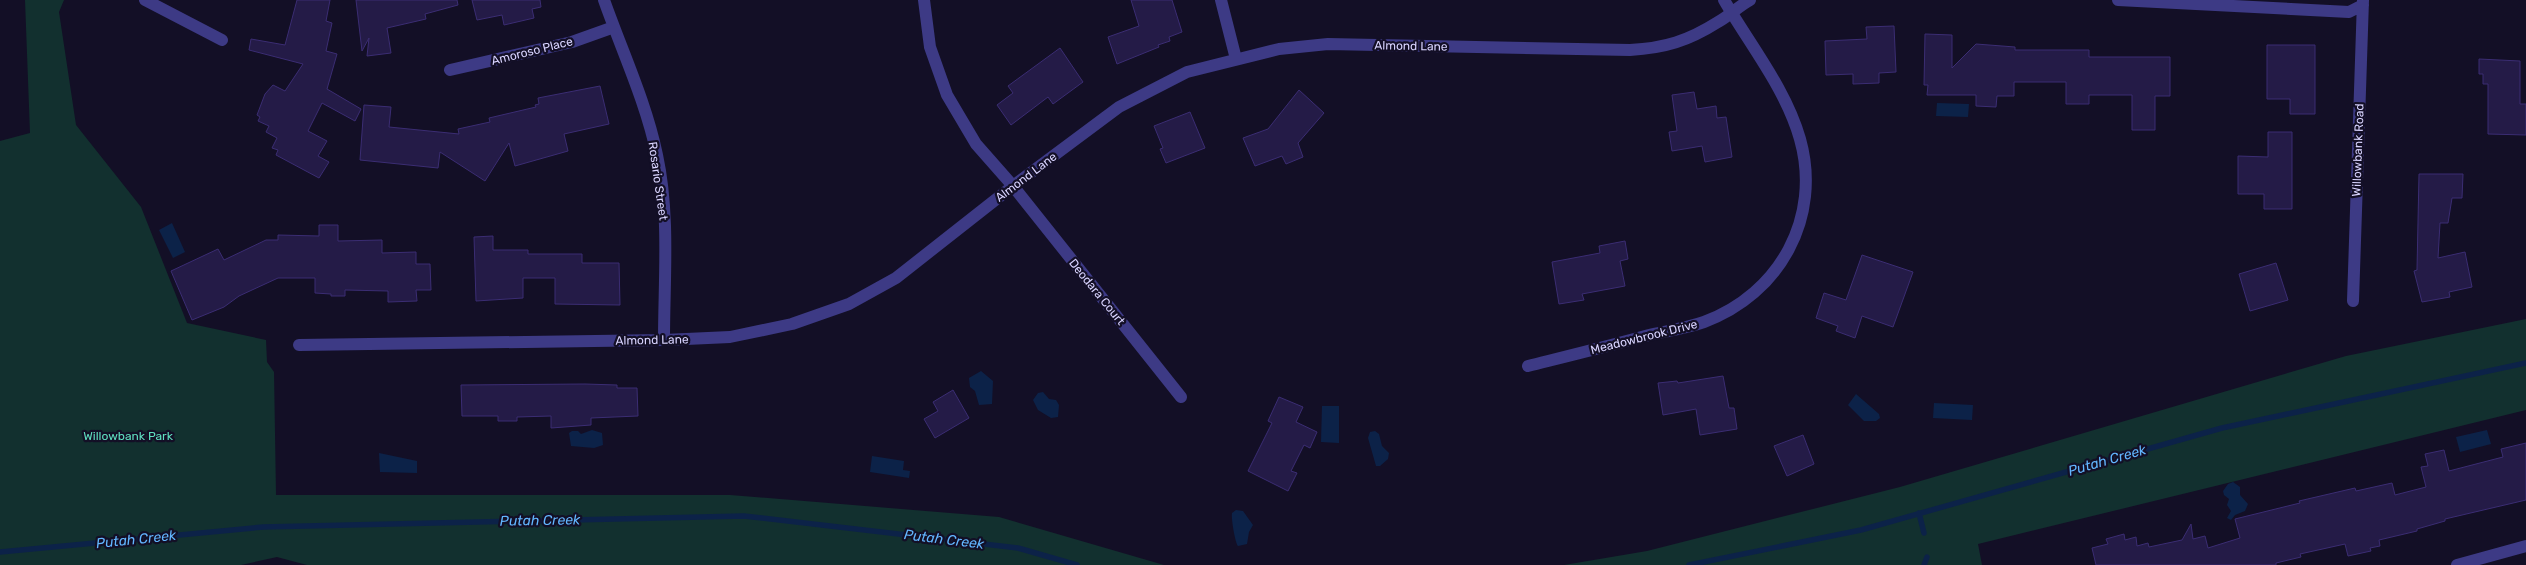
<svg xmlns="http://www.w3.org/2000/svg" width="2526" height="565" font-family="Rubik,sans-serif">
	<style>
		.green { fill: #12302f }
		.water { fill: #0c2248 }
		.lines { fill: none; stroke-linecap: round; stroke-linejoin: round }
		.stream { stroke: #0c2248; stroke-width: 5.5 }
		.building { fill: #241b47; stroke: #3b2d73 }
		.minor { stroke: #3d3a85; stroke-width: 12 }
		.labels { text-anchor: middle; stroke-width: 4.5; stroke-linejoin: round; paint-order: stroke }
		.street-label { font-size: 12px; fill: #d9d4ff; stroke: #130f26 }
		.park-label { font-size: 12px; fill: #5fe0c0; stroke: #130f26 }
		.water-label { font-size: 14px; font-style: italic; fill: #62b6ff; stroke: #130f26 }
	</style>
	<rect width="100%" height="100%" fill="#130f26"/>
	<path class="green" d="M25,0H64L59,12L76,125L141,207L187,323L266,340L267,362L274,372L276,495H730L999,517L1164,565H307L277,557L241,565H0V141L30,133Z
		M2526,319V410L1978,544L1982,565H1564L1647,551L1900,487L2346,356Z"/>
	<path class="water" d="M1937,103L1969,104L1968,117L1936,116Z
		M172,223L185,252L173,258L159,230Z
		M981,371L993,381L992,404L979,405L975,391L970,387L969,378Z
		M1043,392L1049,399L1056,400L1059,405L1058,417L1051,418L1038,410L1033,400L1038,393Z
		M1856,394L1879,414L1880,418L1876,421H1864L1848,405Z
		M1934,403L1973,405L1972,420L1933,418Z
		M1322,406H1339V443L1321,442Z
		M2487,430L2491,444L2460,452L2456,437Z
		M572,431H578L581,434L592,430L602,433L603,445L594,448L571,446L569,433Z
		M1375,431L1379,434L1382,446L1389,453L1388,459L1380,466H1376L1368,438L1370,432Z
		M379,453L417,461V473L380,472Z
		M872,456L904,461L903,470L910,471L909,478L870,472Z
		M2233,482L2240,487V495L2248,504L2245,511L2235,515L2231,520L2227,518L2231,511L2227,505L2229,499L2224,495L2223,491L2228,484Z
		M1236,510L1243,511L1253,525L1249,532L1247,544L1238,546C1235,542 1231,518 1232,513Z"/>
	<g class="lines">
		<path class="stream" d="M1919,513L1924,533
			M0,552L263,527L744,516L1018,548L1077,565
			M1689,565L1861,530L2222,428L2526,363
			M1924,565L1927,557"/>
	</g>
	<path class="building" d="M297,0H330L326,21L332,23L326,51L337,54L327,89L361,109L355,121L322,103L308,131L327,141L318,156L329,162L319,178L276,155L278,150L272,148L277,138L266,132L269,126L258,121L260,117L257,115L265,94L273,85L285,91L303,64L249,50L251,39L285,45Z
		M356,0H457L458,5L425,14L426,19L387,28L391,53L367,56L369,38L362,51Z
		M472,0H540L541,7L532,9L534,18L504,25L502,15L477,20Z
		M1131,0H1172L1182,32L1169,37L1170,41L1158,45L1159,47L1117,64L1108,37L1139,26Z
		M1894,26L1896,72L1879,73V83L1853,84V74L1826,75L1825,41L1867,39L1866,27Z
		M1925,34L1952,35V68L1976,44L2015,47V50H2089V57H2170V96H2155V130H2132V95H2089V104H2066V82H2014V96H1997L1996,107L1976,106V95H1927L1928,85H1924Z
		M2267,45H2315V114H2290V99H2267Z
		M1060,48L1083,82L1053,104L1048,97L1011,125L997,105L1013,93L1008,86Z
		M2479,59L2520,61V104H2526V135L2488,134V84H2483V74H2479Z
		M600,86L609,124L564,134L568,151L515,166L509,143L485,181L440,152L438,168L360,160L364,105L391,107L389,127L459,134L458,129L490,122L489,118L536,107L535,105L539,104L538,98Z
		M1299,90L1324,113L1298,143L1303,157L1286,164L1282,156L1255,166L1243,138L1268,129Z
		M1694,92L1697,109L1716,106L1717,118L1726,117L1732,157L1705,162L1702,146L1672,151L1669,132L1677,131L1672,95Z
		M1190,112L1205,148L1166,163L1160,149L1163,148L1154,126Z
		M2268,132H2292V209H2264V194H2238V156L2268,157Z
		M2419,174H2463L2462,198H2452L2448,223H2440L2438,258L2465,252L2472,287L2449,292L2450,297L2422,302L2414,271L2417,270Z
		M319,225H338V241L382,240V253L416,252V264H430L431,290H416L417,301L388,302V291L345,290V296H331V294L315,293V278H278L239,296L224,307L192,320L171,271L218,249L224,260L266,240H278V235L319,236Z
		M493,236V250H528V254H582V263H619L620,305L555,304V278H523V298L476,301L474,237Z
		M1625,241L1628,259L1620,261L1625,286L1582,294L1584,300L1559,304L1552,262L1600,253L1599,246Z
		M1862,255L1913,272L1893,327L1862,316L1855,338L1836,331L1838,326L1816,318L1824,293L1846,300Z
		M2276,263L2288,300L2250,311L2239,274Z
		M1723,376L1729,408H1734L1737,429L1700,435L1696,409L1663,415L1658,383L1677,381L1678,383Z
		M585,384L617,385V388H637L638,416L591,418V425L551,428V416L517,417V421H498V416H462L461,385Z
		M953,390L969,418L935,438L924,419L938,411L933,402Z
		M1279,397L1303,407L1296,422L1317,432L1310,448L1304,445L1291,471L1297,473L1288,491L1248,471L1272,423L1268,421Z
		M1803,435L1814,464L1787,476L1774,446Z
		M2526,443V500L2445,519V521L2417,529V531L2379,540L2380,546L2370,548L2371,551L2348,556L2345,544L2300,554L2301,557L2276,563V565H2096L2092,548L2108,544L2106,539L2124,534L2125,540L2136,537L2137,546L2148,543L2149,547L2182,540L2191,524L2193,539L2205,536L2208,548L2240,538L2235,519L2300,503L2299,501L2355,488L2356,491L2392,483L2395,495L2426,487L2421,467L2428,466L2425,454L2444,450L2449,471L2503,457L2501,449Z"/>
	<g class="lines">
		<path class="minor" d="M145,0L222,40
			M604,0C622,51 646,102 657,155C670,215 664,279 664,340
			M924,0L930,47L947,95L976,144L1013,186L1181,397
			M1221,0L1236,59
			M2118,0L2349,12L2363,5
			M450,70L572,42L614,27
			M2353,301L2363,0
			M299,345L664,340L730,337L792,324L849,304L896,278L1013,186L1119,107L1187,72L1279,49L1328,44L1630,50C1665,48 1688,41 1718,22C1729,16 1739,6 1750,0
			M1528,366C1568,356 1609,346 1649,335C1667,331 1687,328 1704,322C1780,294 1822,217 1800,139C1786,89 1750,45 1724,0
			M2457,565L2526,546"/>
	</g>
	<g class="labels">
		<g class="street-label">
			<text transform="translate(1411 46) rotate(1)" y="4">Almond Lane</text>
			<text transform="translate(532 51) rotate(-14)" y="4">Amoroso Place</text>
			<text transform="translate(2358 150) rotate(-88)" y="4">Willowbank Road</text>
			<text transform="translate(1026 177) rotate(-37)" y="4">Almond Lane</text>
			<text transform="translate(658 181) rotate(82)" y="4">Rosario Street</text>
			<text transform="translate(1097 292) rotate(51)" y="4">Deodara Court</text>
			<text transform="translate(1644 337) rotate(-14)" y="4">Meadowbrook Drive</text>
			<text transform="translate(652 340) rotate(-1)" y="4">Almond Lane</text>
		</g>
		<g class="park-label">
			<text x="128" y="440">Willowbank Park</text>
		</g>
		<g class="water-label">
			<text transform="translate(2107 460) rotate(-16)" y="5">Putah Creek</text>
			<text transform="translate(540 520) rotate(-1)" y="5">Putah Creek</text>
			<text transform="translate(136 539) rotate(-6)" y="5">Putah Creek</text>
			<text transform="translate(944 539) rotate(7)" y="5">Putah Creek</text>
		</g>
	</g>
</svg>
